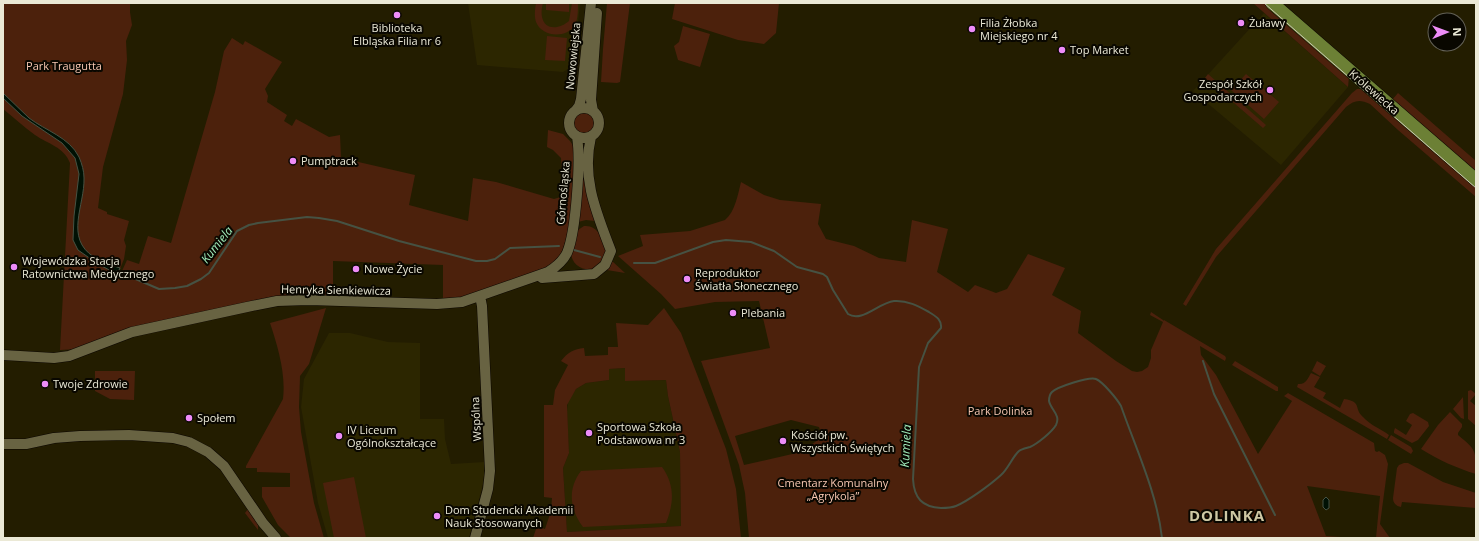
<svg xmlns="http://www.w3.org/2000/svg" width="1479" height="541" font-family="'Open Sans',sans-serif">
	<style>
		.built { fill: #2c2600 }
		.green { fill: #4c210c; fill-rule: evenodd }
		.water { fill: #001104; stroke: #465243 }
		.lines { fill: none; stroke-linecap: round; stroke-linejoin: round }
		.stream { stroke: #465243; stroke-width: 2 }
		.minor-casing { stroke: #0c0700; stroke-width: 11 }
		.major-casing { stroke: #0c0700; stroke-width: 14 }
		.minor { stroke: #686342; stroke-width: 10 }
		.major { stroke: #6c8035; stroke-width: 13 }
		.tram { stroke: #cac7b3; stroke-width: 1 }
		.poi-dot { fill: #ee8cf8; stroke: #090700; stroke-width: 1.5 }
		.labels { text-anchor: middle; stroke-width: 4; stroke-linejoin: round; paint-order: stroke }
		.poi-label { font-size: 11px; fill: #ebe9d6; stroke: #090700; text-anchor: start }
		.street-label { font-size: 11px; fill: #ebe9d6; stroke: #090700 }
		.park-label { font-size: 11px; fill: #f7c7b1; stroke: #090700 }
		.water-label { font-size: 12px; font-style: italic; fill: #a1edba; stroke: #090700 }
		.district-label { font-size: 15px; font-weight: bold; letter-spacing: 1px; fill: #cec8a4; stroke: #090700 }
	</style>
	<rect width="100%" height="100%" fill="#231d00"/>
	<path class="built" d="M468,3H580L573,72H570L568,69L563,72L477,65Z
		M1264,13L1348,87L1281,165L1193,91Z
		M329,333H350L388,342L420,343V419H444L445,439L451,464L484,462V476L482,488L469,538H328L318,503L301,407L304,379Z
		M625,368V381L666,380L668,396L680,452L681,526L567,532L563,468L569,453L567,412L568,401L576,389L586,383L609,380V369Z"/>
	<path class="green" d="M3,3H130V12L132,25L126,41L127,60L123,94L103,167L98,208L107,212V214L129,221L124,240L126,246L124,259L118,274L130,276L122,271L127,260L139,264L148,236L171,243L215,92L224,51L232,38L243,45L245,41L282,62L265,89L268,96L267,102L287,115L284,121L292,126L296,119L329,137L340,135L341,158L415,175L409,205L468,221L473,178L496,182L554,199L564,196L561,158L553,150L547,147L548,130L563,134L570,141L574,147L575,163L573,197L568,233L560,257L550,267L468,296L443,300V265L333,261V297L145,325L112,334L78,349L60,350L70,163C64,147 48,144 35,135C24,127 13,117 3,109Z
		M536,3H543C542,7 541,12 542,17C545,31 560,29 569,21L572,3H578C578,10 578,19 575,25C566,39 542,37 536,22C534,16 535,9 536,3Z
		M546,3H569V12L546,10Z
		M607,3H630L620,82L617,83L601,82L603,49Z
		M675,3H779L776,33L764,44L738,40L672,19Z
		M1253,3H1267L1349,77L1348,87Z
		M683,26L710,34L700,67L678,60L674,46L679,42Z
		M547,36L567,38L565,61L545,60Z
		M1208,74L1266,125L1263,128L1205,78Z
		M1246,74L1279,102L1264,119L1231,90Z
		M1357,89H1362L1366,91L1476,186V197L1398,130L1370,104C1360,99 1354,100 1346,107L1216,257L1186,306L1183,304L1216,249L1352,93Z
		M1398,93L1476,161V173L1392,100Z
		M574 123a10 10 0 1 1 20 0a10 10 0 1 1-20 0Z
		M582,163L595,221L586,220L578,222Z
		M741,182L764,195L780,200L821,204L818,224L826,239L854,246L879,258L906,262L912,220L948,229L937,272L968,292L975,285L996,293L1007,289L1028,254L1065,268L1052,295L1081,311L1078,333L1116,361L1132,371L1137,372L1142,371L1148,367L1151,358V350L1163,322L1150,315L1151,312L1163,320L1164,321V320L1225,356L1226,358L1225,361L1200,346L1201,355L1216,375L1258,454L1292,401L1284,396L1288,393L1374,443L1375,451L1377,452L1379,451L1385,455L1388,464L1380,524L1390,538H1376L1380,496L1307,486L1326,536L1356,538H749L745,493L739,465L701,361L770,348L759,301L715,302L675,309L661,294L618,256L643,246L640,235L690,231L725,220C735,212 738,194 741,182ZM791,420L819,427L822,437L801,452L744,465L735,436Z
		M584,226C599,224 610,247 604,260C602,263 597,267 595,270C583,270 574,267 571,255L578,230Z
		M612,261L625,273L607,270Z
		M326,308L309,364L300,376L299,407L301,432L314,503L324,538H291L278,525L262,497V487H290V473L257,472V468H246V466L283,399C286,374 278,347 270,323Z
		M664,308L681,333L726,449L736,489L741,538H533L537,526L545,529L551,511L552,498L544,497V405H553L555,390L568,365L561,361C568,352 574,349 584,348L585,356L608,355V347H618L616,323L648,325ZM625,368V381L666,380L668,396L680,452L681,526L567,532L563,468L569,453L567,405L576,389L586,383L609,380V369Z
		M1235,361L1278,387V391H1276L1232,365Z
		M1317,361L1326,366L1320,376L1312,371Z
		M95,371H135L134,400L110,399L95,391Z
		M1311,373L1320,377L1314,387L1326,393L1323,398L1340,408L1344,399C1363,402 1353,408 1363,417C1370,425 1381,429 1389,435L1387,439L1297,387L1298,384C1306,385 1308,378 1311,373Z
		M1471,390L1476,394L1470,401L1476,406V426L1468,419V391Z
		M1463,397L1464,419L1461,418L1453,409Z
		M1450,412L1462,424V427L1458,433V435C1476,450 1476,450 1476,474C1456,468 1439,460 1421,449L1438,425Z
		M1413,413L1428,422L1429,426L1418,440L1412,443L1394,433V431L1395,428L1406,435L1412,425L1406,421L1410,414Z
		M1391,435L1411,447L1413,451L1411,454L1388,440Z
		M1404,463H1408L1443,482L1476,493V508L1402,502L1401,507C1396,506 1393,503 1393,498L1397,468L1399,465Z
		M662,467C675,485 674,503 666,523L583,527C570,510 567,489 581,471Z
		M354,477L366,538H334L323,483Z
		M248,509L258,525V530L245,513Z"/>
	<path class="water" d="M3,93C12,101 20,110 29,118C46,131 69,137 79,157C82,164 84,171 84,178C85,205 64,238 94,257C102,262 111,265 120,268L117,274L98,264L78,250L73,240L74,216L79,174L75,158L62,143L22,116L3,98Z
		M1326,497L1329,500V508L1326,510L1323,507V500Z"/>
	<g class="lines">
		<path class="stream" d="M574,250L600,257
			M634,263H655L713,242L726,240L751,242L774,251L797,267L823,274L827,277L833,290L848,314C862,323 878,303 894,301C907,300 918,306 929,312C935,316 942,319 941,328L928,343L919,367L913,479C914,498 922,507 941,508C946,508 951,508 956,506C968,501 990,485 1001,475C1008,469 1013,456 1019,451C1022,449 1027,448 1030,447C1037,444 1052,432 1056,425C1061,415 1051,410 1049,401C1049,398 1050,394 1052,392C1057,387 1090,376 1096,379C1103,382 1117,399 1121,406C1136,449 1157,493 1162,538
			M117,271L159,289L175,288L187,286L201,279L209,273L237,231L249,225L258,223L307,217L319,218L337,221L399,241L476,261H487L495,259L510,248L559,246
			M1203,361L1214,394L1275,515"/>
		<defs>
			<path id="minor" d="M569 123a15 15 0 1 1 30 0a15 15 0 1 1-30 0Z
				M576,110L579,106L581,99L591,3
				M593,111L591,100L597,13
				M542,278L594,274L605,265L611,251C597,214 581,178 591,137
				M3,355L54,358L69,356L132,332L247,307L277,301L309,300L437,304L462,302L548,272C556,267 563,261 567,253C576,232 581,160 577,137
				M3,444H26L54,438L80,436L129,435L173,438L189,442L208,452L224,466L263,523L276,538
				M475,538L488,489L490,471L482,306L480,296"/>
			<path id="major" d="M1272,3L1476,180"/>
		</defs>
		<use href="#minor" class="minor-casing"/>
		<use href="#major" class="major-casing"/>
		<use href="#minor" class="minor"/>
		<use href="#major" class="major"/>
		<path class="tram" d="M1264,3L1476,188"/>
	</g>
	<g class="poi-dot">
		<circle cx="397" cy="15" r="4"/>
		<circle cx="1241" cy="23" r="4"/>
		<circle cx="972" cy="29" r="4"/>
		<circle cx="1062" cy="50" r="4"/>
		<circle cx="1270" cy="90" r="4"/>
		<circle cx="293" cy="161" r="4"/>
		<circle cx="14" cy="267" r="4"/>
		<circle cx="356" cy="269" r="4"/>
		<circle cx="687" cy="279" r="4"/>
		<circle cx="733" cy="313" r="4"/>
		<circle cx="45" cy="384" r="4"/>
		<circle cx="189" cy="418" r="4"/>
		<circle cx="589" cy="433" r="4"/>
		<circle cx="339" cy="436" r="4"/>
		<circle cx="783" cy="441" r="4"/>
		<circle cx="437" cy="516" r="4"/>
	</g>
	<g class="labels">
		<g class="poi-label">
			<text x="980" y="27">Filia Żłobka<tspan x="980" dy="13">Miejskiego nr 4</tspan></text>
			<text x="1249" y="27">Żuławy</text>
			<text x="397" y="32" text-anchor="middle">Biblioteka<tspan x="397" dy="13">Elbląska Filia nr 6</tspan></text>
			<text x="1070" y="54">Top Market</text>
			<text x="1262" y="88" text-anchor="end">Zespół Szkół<tspan x="1262" dy="13">Gospodarczych</tspan></text>
			<text x="301" y="165">Pumptrack</text>
			<text x="22" y="265">Wojewódzka Stacja<tspan x="22" dy="13">Ratownictwa Medycznego</tspan></text>
			<text x="364" y="273">Nowe Życie</text>
			<text x="695" y="277">Reproduktor<tspan x="695" dy="13">Światła Słonecznego</tspan></text>
			<text x="741" y="317">Plebania</text>
			<text x="53" y="388">Twoje Zdrowie</text>
			<text x="197" y="422">Społem</text>
			<text x="597" y="431">Sportowa Szkoła<tspan x="597" dy="13">Podstawowa nr 3</tspan></text>
			<text x="347" y="434">IV Liceum<tspan x="347" dy="13">Ogólnokształcące</tspan></text>
			<text x="791" y="439">Kościół pw.<tspan x="791" dy="13">Wszystkich Świętych</tspan></text>
			<text x="445" y="514">Dom Studencki Akademii<tspan x="445" dy="13">Nauk Stosowanych</tspan></text>
		</g>
		<g class="street-label">
			<text transform="translate(573 56) rotate(-84)" y="4">Nowowiejska</text>
			<text transform="translate(1374 92) rotate(41)" y="4">Królewiecka</text>
			<text transform="translate(563 193) rotate(-85)" y="4">Górnośląska</text>
			<text transform="translate(336 290) rotate(1)" y="4">Henryka Sienkiewicza</text>
			<text transform="translate(476 419) rotate(-93)" y="4">Wspólna</text>
		</g>
		<g class="park-label">
			<text x="64" y="70">Park Traugutta</text>
			<text x="1000" y="415">Park Dolinka</text>
			<text x="833" y="487">Cmentarz Komunalny<tspan x="833" dy="13">„Agrykola”</tspan></text>
		</g>
		<g class="water-label">
			<text transform="translate(217 245) rotate(-52)" y="4">Kumiela</text>
			<text transform="translate(906 446) rotate(-87)" y="4">Kumiela</text>
		</g>
		<g class="district-label">
			<text x="1227" y="521">DOLINKA</text>
		</g>
	</g>
	<rect width="1479" height="541" fill="none" stroke="#ebe9d6" stroke-width="8"/>
	<g transform="translate(1447 32) rotate(89)"><circle r="19" fill="#090700" stroke="#636156"/>
	<path d="M0-3L7 15L0 10L-7 15Z" fill="#ee8cf8"/>
	<text y="-6" font-size="11" font-weight="bold" text-anchor="middle" fill="#ebe9d6">N</text>
	</g>
</svg>
